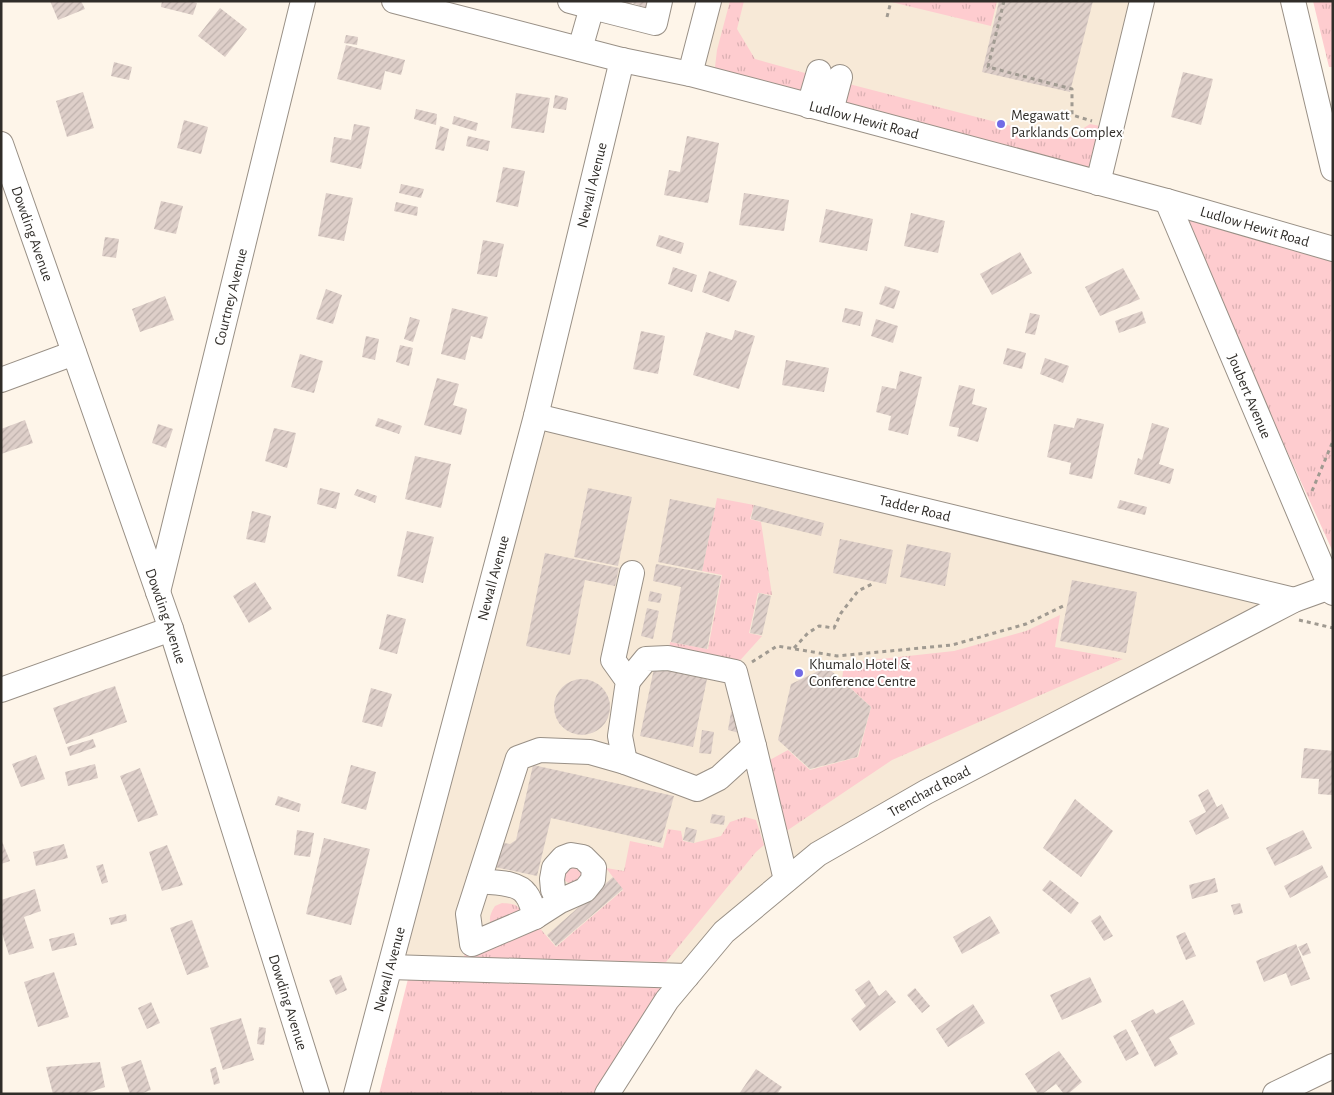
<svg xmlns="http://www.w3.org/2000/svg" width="1334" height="1095" font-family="'Alegreya Sans',sans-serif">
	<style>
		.built { fill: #f7e9d7 }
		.grass { fill: url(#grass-tufts) }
		.building { fill: url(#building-hatch) }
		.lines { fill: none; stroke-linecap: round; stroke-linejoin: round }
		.minor-casing { stroke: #999086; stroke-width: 26 }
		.path { stroke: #a09a91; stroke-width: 3; stroke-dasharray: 4 4; stroke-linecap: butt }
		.minor { stroke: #fff; stroke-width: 24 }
		.poi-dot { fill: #726ae5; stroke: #fff; stroke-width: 2 }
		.labels { text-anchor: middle; stroke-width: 4; stroke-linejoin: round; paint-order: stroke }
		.poi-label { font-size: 15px; fill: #302d29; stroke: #fff; text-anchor: start }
		.street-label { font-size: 15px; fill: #302d29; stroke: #fff }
	</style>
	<defs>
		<pattern id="grass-tufts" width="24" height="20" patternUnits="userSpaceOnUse" patternTransform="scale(1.25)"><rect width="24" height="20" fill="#fecccf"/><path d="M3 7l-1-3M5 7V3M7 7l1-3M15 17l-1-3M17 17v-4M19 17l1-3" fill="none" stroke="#dab0b2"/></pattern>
		<pattern id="building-hatch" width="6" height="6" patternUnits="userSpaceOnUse" patternTransform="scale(1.25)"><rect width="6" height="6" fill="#decfc9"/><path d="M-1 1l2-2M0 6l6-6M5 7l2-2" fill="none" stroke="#bfb2ad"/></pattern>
	</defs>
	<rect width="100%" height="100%" fill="#fef5e9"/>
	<path class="built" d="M714,1H1134L1095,178L696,71Z
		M539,421L1280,602L817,850L686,974L393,964Z"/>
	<path class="grass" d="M730,1H744L737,29L755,59L812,75L805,96L721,74L715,67L717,50Z
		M887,1H997L991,26Z
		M1313,1H1333V67H1329Z
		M849,84L1065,140L1090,124L1100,126L1090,172L843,107Z
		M1176,208L1333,256V552Z
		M717,498L754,505L750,519L761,522L772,595L758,593L749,633L762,636L735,666L669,652L670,642L708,649L722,575L702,571Z
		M1060,615L1055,647L1123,659L892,760L782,834L766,762L788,750L810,770L858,757L871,707L842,680L844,663L954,651L1026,631Z
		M745,817L756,820L764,845L756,852L666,962L464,958L465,951L537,925L556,947L623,890L606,868L624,871L630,841L663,848L668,829L681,831L683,841L694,843L721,836L730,822Z
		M564,866L583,868L582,878L570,884L564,880Z
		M502,903C514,904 517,903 523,914L492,928C488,919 490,914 495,906Z
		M409,975L677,982L603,1094H379Z"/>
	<path class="building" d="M50,1H81L85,9L58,20Z
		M162,1H191L197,3L193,15L161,7Z
		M605,1H648L646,8L632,3L630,6Z
		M999,1H1093L1070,92L982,72Z
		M220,8L247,29L225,57L198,36Z
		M346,35L358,37L357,45L344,43Z
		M346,45L405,60L401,75L385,71L381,90L337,79Z
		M114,62L132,67L129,80L111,76Z
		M1183,72L1213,79L1201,125L1171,117Z
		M83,92L94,128L67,137L56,101Z
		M516,93L550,98L544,133L511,128Z
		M555,95L568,98L566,110L553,108Z
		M416,109L437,114L436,125L414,119Z
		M454,116L478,123L476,131L452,124Z
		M184,120L208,127L201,154L177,148Z
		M354,124L370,127L361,169L330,162L334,137L351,140Z
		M440,126L449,129L444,151L435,149Z
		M468,136L490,141L488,151L466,146Z
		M687,136L719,143L708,203L664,195L669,170L680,172Z
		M503,167L525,171L518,207L496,202Z
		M401,184L424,189L421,198L399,193Z
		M326,193L353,198L344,241L318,236Z
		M744,193L789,200L784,231L739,225Z
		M161,201L183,206L176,234L154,229Z
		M396,202L418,207L417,216L394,211Z
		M826,209L873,219L867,251L819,242Z
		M911,213L945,221L938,253L904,246Z
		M659,235L684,243L681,254L656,246Z
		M105,237L119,239L116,258L102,256Z
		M483,240L504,244L497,277L477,274Z
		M1020,252L1032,273L992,295L980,274Z
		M673,267L697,275L692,292L668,284Z
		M1123,268L1140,299L1100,316L1085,287Z
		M709,271L737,281L729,302L702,292Z
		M885,286L900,291L894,309L879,304Z
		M326,289L342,295L333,324L316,319Z
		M165,296L174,320L140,332L132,309Z
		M452,308L488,317L482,339L471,336L465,360L441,354Z
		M845,308L863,312L860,326L842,322Z
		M1142,311L1146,323L1119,333L1115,321Z
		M1030,313L1040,315L1035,335L1025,333Z
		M410,317L420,320L413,342L404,339Z
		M876,319L898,326L893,343L871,336Z
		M735,330L755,336L739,389L693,375L706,332L732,340Z
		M641,331L665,336L658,374L633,369Z
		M366,336L379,339L375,360L362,357Z
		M400,345L413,348L409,366L396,362Z
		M1007,348L1026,353L1022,369L1003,364Z
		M300,354L323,361L314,393L291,387Z
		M1045,358L1069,366L1063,383L1040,374Z
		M786,360L829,368L824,392L782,385Z
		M900,371L922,377L908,435L888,430L891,416L876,412L882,386L896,389Z
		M437,378L459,384L453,405L467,409L461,435L424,425Z
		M959,385L975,389L972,404L987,408L978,442L957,436L959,428L949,426Z
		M378,418L402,426L399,434L375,426Z
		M1077,418L1104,424L1092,479L1069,474L1071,463L1047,457L1054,424L1074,428Z
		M25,420L33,443L1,454V429Z
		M1152,423L1169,428L1159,464L1174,469L1170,484L1134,474L1138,458L1142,460Z
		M158,424L173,429L166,448L152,443Z
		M274,428L296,433L287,468L265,461Z
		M415,456L451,464L441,508L405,499Z
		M320,488L340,493L336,509L317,504Z
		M588,488L632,497L618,566L574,557Z
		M357,489L377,496L375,503L354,495Z
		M670,499L715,508L702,571L658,562Z
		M1120,500L1147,507L1145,515L1117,508Z
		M754,505L824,523L821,536L751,519Z
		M252,511L271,516L265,543L246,539Z
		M407,531L434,537L423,583L397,576Z
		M840,539L893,550L886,584L833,573Z
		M907,544L951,553L945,586L900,577Z
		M545,553L619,568L615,586L585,580L570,655L526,646Z
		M656,564L721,576L707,649L671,642L681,587L653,581Z
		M1072,580L1137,592L1126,653L1060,641Z
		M255,582L272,609L249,623L233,596Z
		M650,591L662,594L660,603L648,601Z
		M759,593L771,596L762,635L750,633Z
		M647,608L659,611L653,639L641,636Z
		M387,614L406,619L397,654L379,649Z
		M827,667L871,707L857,757L810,769L778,740L791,684Z
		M654,668L707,679L693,747L640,736Z
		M554 707a28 28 0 1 1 56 0a28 28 0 1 1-56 0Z
		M115,686L127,722L66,744L53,708Z
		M371,688L392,694L382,727L362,722Z
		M731,712L742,714L739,733L728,730Z
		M702,730L714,732L711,754L699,753Z
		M93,739L96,747L70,756L67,747Z
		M1304,748L1333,751L1332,795L1318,794L1319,779L1301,778Z
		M36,755L45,779L21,787L12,764Z
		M95,764L98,778L68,786L65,772Z
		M351,765L376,772L366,810L341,803Z
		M533,765L674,796L661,843L551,818L537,876L495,867L498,842L510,844L516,840Z
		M140,768L158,815L138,822L120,776Z
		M1208,789L1217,807L1222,804L1229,818L1196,835L1189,821L1206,812L1198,795Z
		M278,796L301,804L299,812L275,805Z
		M1075,799L1113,831L1081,877L1043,848Z
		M712,814L725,816L724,825L710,823Z
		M686,827L697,830L694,843L683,840Z
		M297,830L314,833L310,857L294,855Z
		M1303,830L1312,848L1275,866L1266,848Z
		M324,838L370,849L351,925L306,914Z
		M1,839L10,861L1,864Z
		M64,844L68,858L36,866L33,852Z
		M167,845L183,885L162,891L149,852Z
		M103,864L108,882L102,884L96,866Z
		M1322,865L1328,877L1290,898L1284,886Z
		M613,877L623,889L556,946L547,935Z
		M1215,878L1218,892L1192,899L1189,885Z
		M1050,880L1079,903L1071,914L1042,890Z
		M35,889L41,911L24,917L34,948L9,955L1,930V900Z
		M1240,903L1243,913L1234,915L1231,905Z
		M126,914L127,921L111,925L109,918Z
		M1100,915L1113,936L1104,941L1091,921Z
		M990,916L1000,933L962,954L953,937Z
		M192,920L209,967L187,975L170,928Z
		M1185,932L1196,956L1186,960L1176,936Z
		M74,933L77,945L52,951L49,939Z
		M1307,943L1311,953L1303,956L1298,947Z
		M1296,944L1310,979L1291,986L1286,973L1264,982L1256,961Z
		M54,972L69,1017L38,1027L24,982Z
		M341,975L347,990L336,995L329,980Z
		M1090,977L1102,1002L1062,1020L1050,995Z
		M869,980L879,996L886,990L896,1002L860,1031L851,1019L866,1006L855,990Z
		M915,988L930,1006L922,1013L907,995Z
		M1183,1000L1195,1024L1169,1038L1178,1054L1155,1067L1131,1021L1153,1009L1156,1014Z
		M151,1002L160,1023L147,1029L138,1008Z
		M973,1004L985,1023L948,1047L936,1029Z
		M241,1018L254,1060L223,1070L210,1028Z
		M259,1027L266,1028L264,1045L257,1044Z
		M1126,1029L1139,1054L1126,1061L1113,1036Z
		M1059,1051L1082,1082L1068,1094H1064L1056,1084L1042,1094H1038L1025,1074Z
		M141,1060L151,1090L140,1094H130L121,1067Z
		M100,1062L105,1087L85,1094H53L46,1067Z
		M216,1067L220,1083L214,1085L210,1069Z
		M756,1069L782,1087L777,1094H739Z"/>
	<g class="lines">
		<defs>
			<g id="minor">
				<path id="s1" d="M394,1L622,60L690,74L831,111L1167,201L1333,249"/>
				<path d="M570,1L592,7"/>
				<path d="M1293,1L1333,169"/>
				<path d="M580,49L592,7L655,23L660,1"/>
				<path d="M690,74L709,1"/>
				<path d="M809,106L819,72"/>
				<path d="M831,111L840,77"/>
				<path id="s2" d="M1,144L171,629L317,1094"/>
				<path d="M1098,183L1142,1"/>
				<path id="s3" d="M1167,201L1333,593"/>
				<path d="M1,380L74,353"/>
				<path id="s4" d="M536,416L1294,600"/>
				<path id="s5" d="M158,592L303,1"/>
				<path d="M628,681L646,659L668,658L735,672L754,746"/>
				<path d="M1,690L171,629"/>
				<path d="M625,762L620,736L628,681L613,660L632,573"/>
				<path d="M479,881C493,883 517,881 526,894C531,900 533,909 535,917"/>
				<path d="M560,901L553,890L552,879L554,868L563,858L571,855L583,857L594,868L593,880L585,890L560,901L535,917L472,944L468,914L518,758L540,750L590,752L625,762L697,789L719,778L754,746L786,880"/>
				<path d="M390,967L687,976"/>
				<path id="s6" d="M356,1094L536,416L622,60"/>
				<path id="s7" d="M607,1094L667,1000L724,932L818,854L926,792L1294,600L1330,587"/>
				<path d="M1275,1094L1333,1066"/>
			</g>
		</defs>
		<use href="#minor" class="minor-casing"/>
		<path class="path" d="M1004,1L988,67L1072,89V115L1092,121
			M887,17L891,1
			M1312,491L1333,441
			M1299,620L1333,628
			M794,648L808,633L819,626L834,628L841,613L858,591L872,584
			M752,662L777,646L837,656L952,645L1026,624L1063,606"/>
		<use href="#minor" class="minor"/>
	</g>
	<g class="poi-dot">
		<circle cx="1001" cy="124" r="5"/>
		<circle cx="799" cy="673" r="5"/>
	</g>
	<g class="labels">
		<g class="poi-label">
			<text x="1011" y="120">Megawatt<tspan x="1011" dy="17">Parklands Complex</tspan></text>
			<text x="809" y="669">Khumalo Hotel &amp;<tspan x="809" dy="17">Conference Centre</tspan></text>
		</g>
		<g class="street-label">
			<text dy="5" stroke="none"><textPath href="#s1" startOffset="485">Ludlow Hewit Road</textPath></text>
			<text dy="5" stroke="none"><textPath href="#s6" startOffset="939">Newall Avenue</textPath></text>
			<text dy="5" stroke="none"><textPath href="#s1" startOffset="890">Ludlow Hewit Road</textPath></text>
			<text dy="5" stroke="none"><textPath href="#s2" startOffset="95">Dowding Avenue</textPath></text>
			<text dy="5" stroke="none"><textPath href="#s5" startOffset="304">Courtney Avenue</textPath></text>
			<text dy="5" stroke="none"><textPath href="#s3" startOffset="212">Joubert Avenue</textPath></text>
			<text dy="5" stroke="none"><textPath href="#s4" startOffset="390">Tadder Road</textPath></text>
			<text dy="5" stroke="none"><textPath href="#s6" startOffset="534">Newall Avenue</textPath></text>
			<text dy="5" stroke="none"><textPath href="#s2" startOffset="500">Dowding Avenue</textPath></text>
			<text dy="5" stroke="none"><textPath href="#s7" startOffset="450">Trenchard Road</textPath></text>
			<text dy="5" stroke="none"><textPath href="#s6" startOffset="129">Newall Avenue</textPath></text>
			<text dy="5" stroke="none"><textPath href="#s2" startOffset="905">Dowding Avenue</textPath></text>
		</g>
	</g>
	<rect width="1334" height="1095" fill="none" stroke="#302d29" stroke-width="5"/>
</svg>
